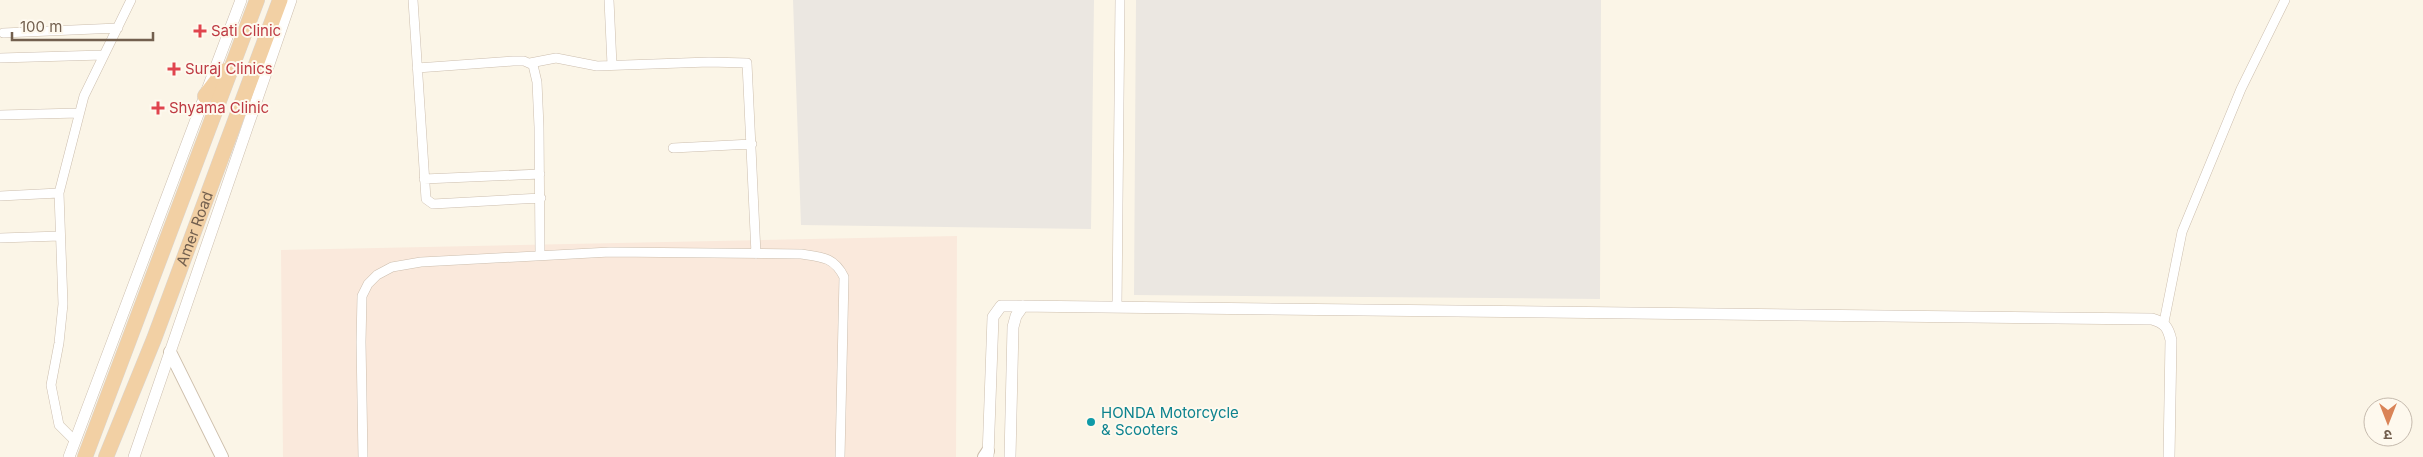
<svg xmlns="http://www.w3.org/2000/svg" width="2423" height="457" font-family="Inter,'Noto Sans Devanagari',sans-serif">
	<style>
		.commercial { fill: #fae9dc }
		.industrial { fill: #ebe7e1 }
		.lines { fill: none; stroke-linecap: round; stroke-linejoin: round }
		.minor-casing { stroke: #ccbeae; stroke-width: 10 }
		.tertiary-casing { stroke: #ccbeae; stroke-width: 12 }
		.secondary-casing { stroke: #cebfac; stroke-width: 14 }
		.trunk-casing { stroke: #dad5d1; stroke-width: 16 }
		.minor { stroke: #fff; stroke-width: 9 }
		.tertiary { stroke: #fff; stroke-width: 11 }
		.secondary { stroke: #fff; stroke-width: 12 }
		.trunk { stroke: #f2d0a4; stroke-width: 15 }
		.health-dot { fill: #e0444e; stroke: #fef9ee; stroke-width: 2 }
		.culture-dot { fill: #0f9aa8; stroke: #fef9ee; stroke-width: 2 }
		.labels { text-anchor: middle; stroke-width: 4; stroke-linejoin: round; paint-order: stroke }
		.health-label { font-size: 15px; fill: #be3a42; stroke: #fef9ee; text-anchor: start }
		.street-label { font-size: 15px; fill: #725f4e; stroke: #fef9ee }
		.culture-label { font-size: 15px; fill: #0d838f; stroke: #fef9ee; text-anchor: start }
	</style>
	<rect width="100%" height="100%" fill="#fbf5e7"/>
	<path class="commercial" d="M957,236L956,457H283L281,250Z"/>
	<path class="industrial" d="M793,0H1094L1091,229L801,225Z
		M1136,0H1601L1600,299L1134,295Z"/>
	<g class="lines">
		<defs>
			<path id="minor" d="M413,0L426,199L433,204L541,198
				M609,0L612,65
				M3,33L118,28
				M0,58L103,55
				M530,63L556,58L597,66L709,62L747,63L756,254
				M417,68L513,61H524L533,65L537,82L539,127L540,254
				M0,115L79,113
				M673,148L752,144
				M424,179L540,174
				M0,196L59,193
				M0,238L60,236
				M1117,307L1120,0
				M2164,322L2182,232L2241,89L2285,0
				M75,441L59,425L51,385L59,343L63,304L59,193L84,96L131,0
				M363,457L361,342L362,296L368,284L377,275L392,267L421,262L610,252L801,254C822,257 834,257 844,277L840,457"/>
			<path id="tertiary" d="M69,457L241,0
				M134,457L291,0
				M988,457L993,317L1001,306H1013L2152,319C2165,323 2168,327 2171,340L2169,457
				M1010,457L1013,327L1016,316L1023,306"/>
			<path id="secondary" d="M170,352L222,457
				M984,457L988,451"/>
			<g id="trunk">
				<path d="M205,96L224,71"/>
				<path d="M85,457L257,0"/>
				<path id="s1" d="M106,457L154,339L280,0"/>
			</g>
		</defs>
		<use href="#minor" class="minor-casing"/>
		<use href="#tertiary" class="tertiary-casing"/>
		<use href="#secondary" class="secondary-casing"/>
		<use href="#trunk" class="trunk-casing"/>
		<use href="#minor" class="minor"/>
		<use href="#tertiary" class="tertiary"/>
		<use href="#secondary" class="secondary"/>
		<use href="#trunk" class="trunk"/>
	</g>
	<g class="health-dot">
		<path d="M197.5 23.5h5v5h5v5h-5v5h-5v-5h-5v-5h5z"/>
		<path d="M171.5 61.5h5v5h5v5h-5v5h-5v-5h-5v-5h5z"/>
		<path d="M155.5 100.5h5v5h5v5h-5v5h-5v-5h-5v-5h5z"/>
	</g>
	<circle class="culture-dot" cx="1091" cy="422" r="5"/>
	<g class="labels">
		<g class="health-label">
			<text x="211" y="36">Sati Clinic</text>
			<text x="185" y="74">Suraj Clinics</text>
			<text x="169" y="113">Shyama Clinic</text>
		</g>
		<g class="street-label">
			<text dy="5" stroke="none"><textPath href="#s1" startOffset="245">Amer Road</textPath></text>
		</g>
		<g class="culture-label">
			<text x="1101" y="418">HONDA Motorcycle<tspan x="1101" dy="17">&amp; Scooters</tspan></text>
		</g>
	</g>
	<g transform="translate(2388 422) rotate(180)"><circle r="24" fill="#fef9ee" stroke="#c6bbae"/>
	<path d="M0-4L9 19L0 12L-9 19Z" fill="#da8457"/>
	<text y="-8" font-size="14" font-weight="bold" text-anchor="middle" fill="#725f4e">उ</text>
	</g>
	<path d="M12 32v8h141v-8" fill="none" stroke="#725f4e" stroke-width="2.5"/>
	<text x="20" y="32" font-size="15" fill="#725f4e" stroke="#fef9ee" stroke-width="4" paint-order="stroke">100 m</text>
</svg>
